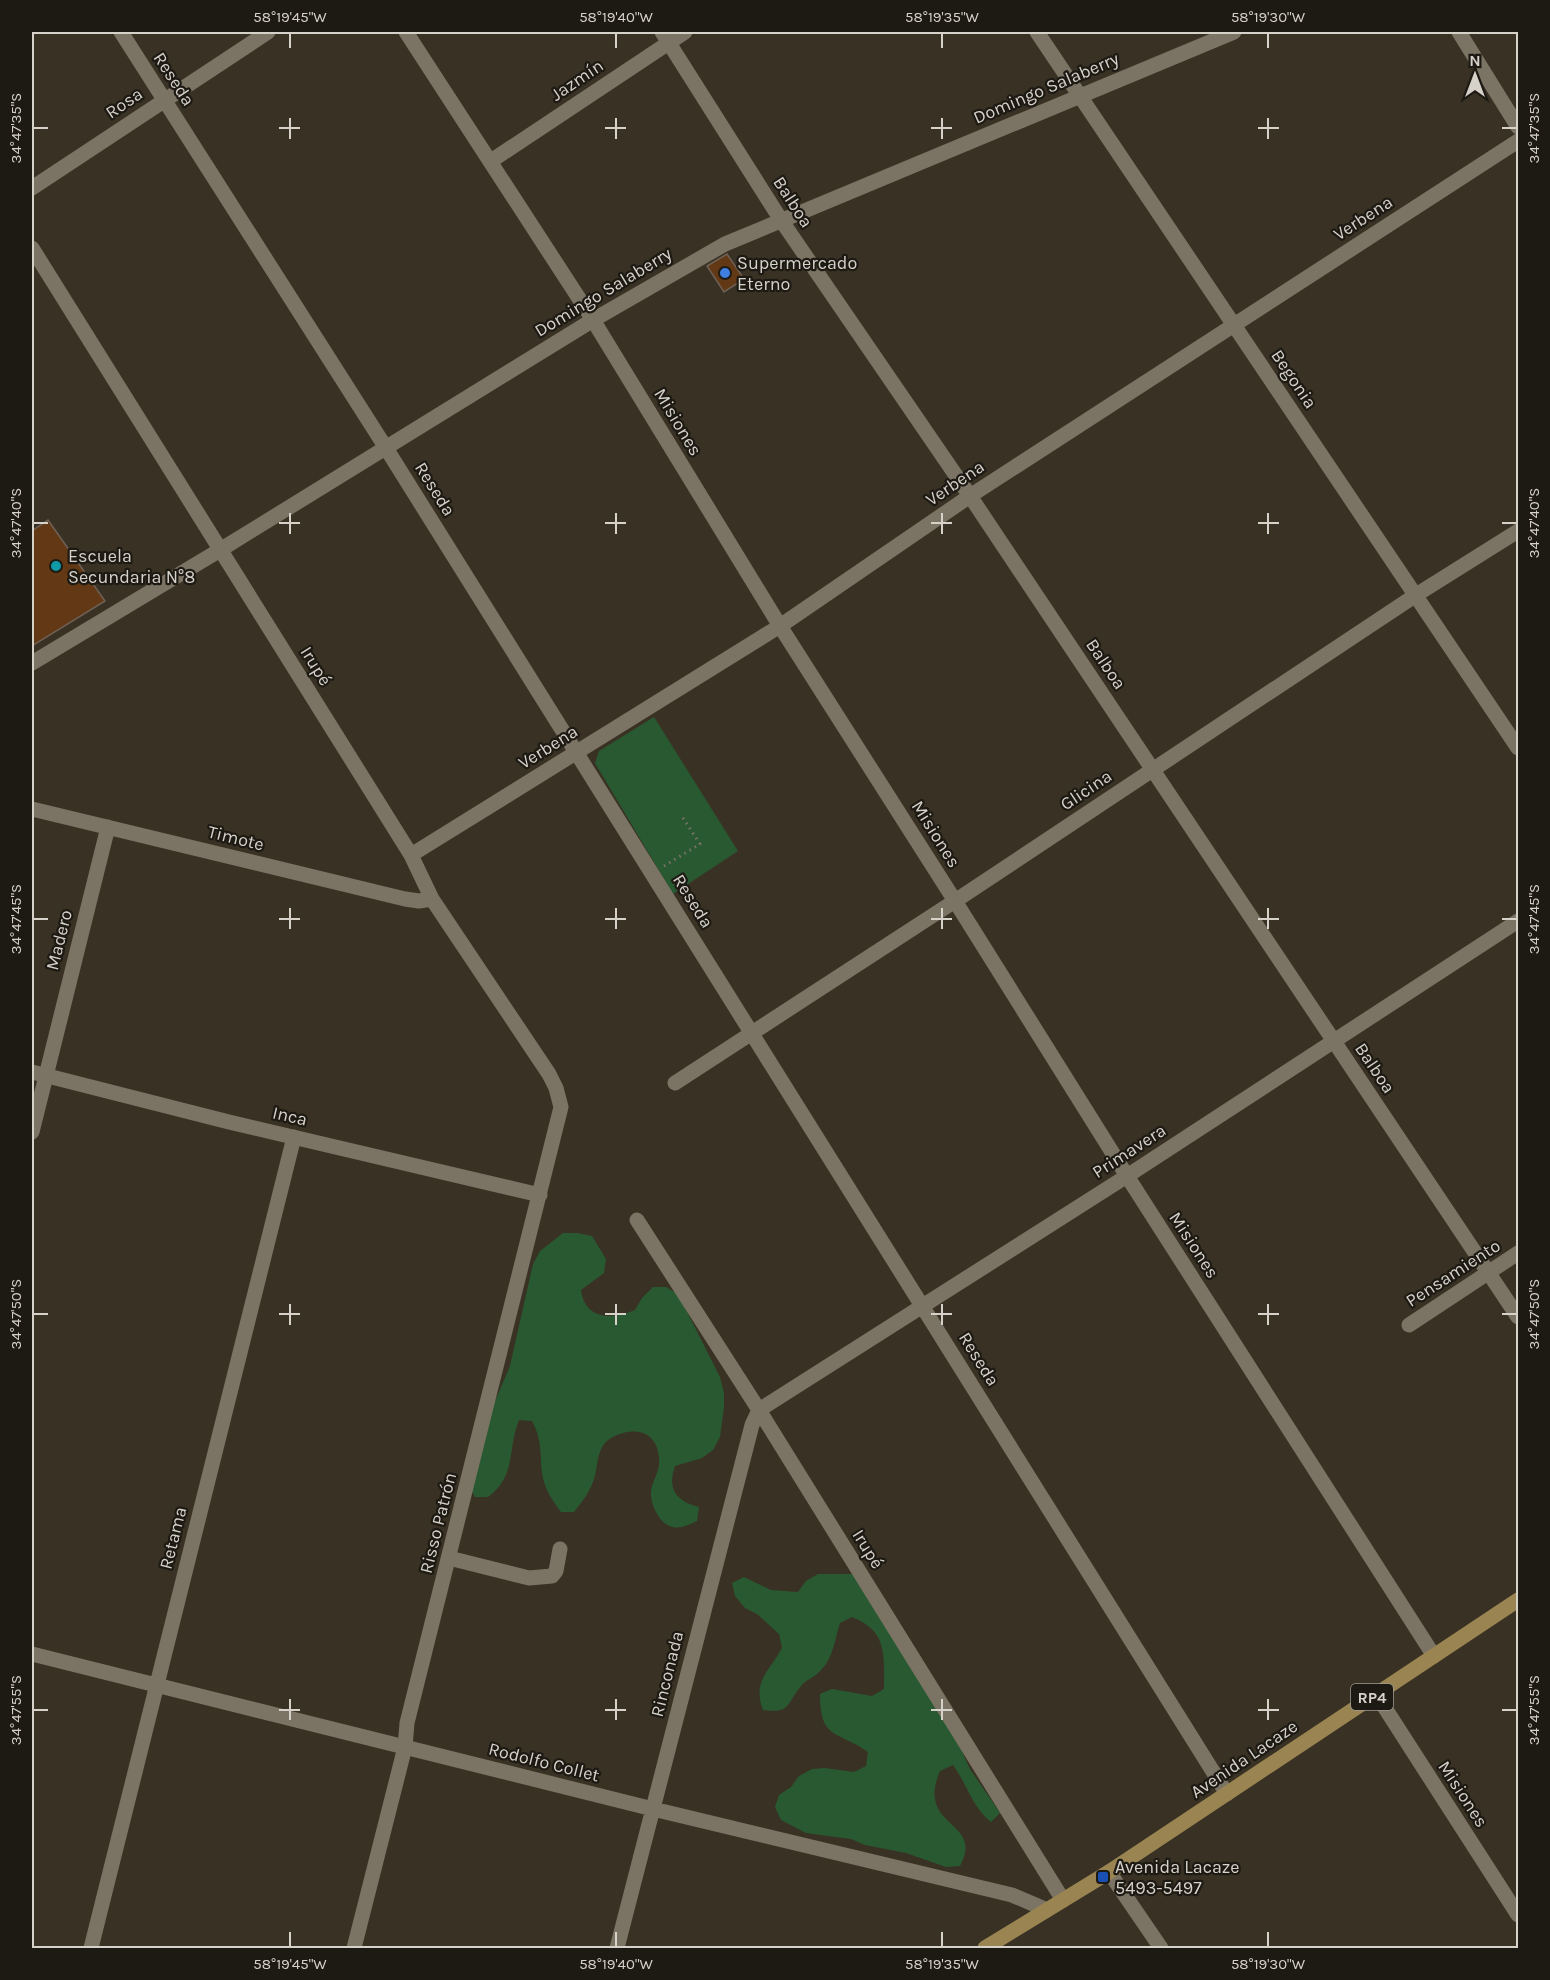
<svg xmlns="http://www.w3.org/2000/svg" width="1550" height="1980" font-family="Karla,sans-serif">
	<style>
		.green { fill: #285931 }
		.building { fill: #623914; stroke: #6f6056; stroke-width: 1.5 }
		.lines { fill: none; stroke-linecap: round; stroke-linejoin: round }
		.path { stroke: #797368; stroke-width: 3; stroke-dasharray: 1.5 4.5; stroke-linecap: butt }
		.minor { stroke: #7b7364; stroke-width: 15 }
		.major { stroke: #9a8552; stroke-width: 15 }
		.ticks { fill: none; stroke: #d6d2ca; stroke-width: 2 }
		.shop-dot { fill: #3f7fe0; stroke: #1d1a14; stroke-width: 2 }
		.culture-dot { fill: #0f9aa8; stroke: #1d1a14; stroke-width: 2 }
		.transit-dot { fill: #1a4fb4; stroke: #1d1a14; stroke-width: 2 }
		.labels { text-anchor: middle; stroke-width: 4.5; stroke-linejoin: round; paint-order: stroke }
		.shield { fill: #1d1a14; stroke: #9e9b93; stroke-width: 1.5 }
		.shield-label { font-size: 16px; font-weight: bold; fill: #d6d2ca }
		.street-label { font-size: 18px; fill: #d6d2ca; stroke: #1d1a14 }
		.poi-label { font-size: 18px; fill: #d6d2ca; stroke: #1d1a14; text-anchor: start }
		.neatline { fill: none; stroke: #d6d2ca; stroke-width: 2 }
		.ticks-label { font-size: 15px; text-anchor: middle; fill: #d6d2ca }
	</style>
	<rect width="100%" height="100%" fill="#393224"/>
	<path class="green" d="M654,717L738,851L673,894L595,763L599,751Z
		M563,1233H577L592,1236L606,1259L604,1273L581,1290C585,1320 612,1320 635,1310L642,1298L653,1287H666L678,1294L720,1377L724,1393V1407L720,1437L713,1450L702,1458L675,1466C667,1489 676,1501 699,1507L697,1521C689,1525 678,1530 670,1526C658,1522 650,1503 651,1491C652,1482 658,1474 659,1465C661,1437 642,1425 617,1435C597,1443 599,1458 595,1476C591,1490 583,1501 574,1512H561C552,1500 544,1488 542,1473C540,1452 542,1440 532,1421L519,1420C507,1450 517,1475 488,1497H475L468,1485L487,1420L510,1366L533,1264L540,1251Z
		M818,1574H865L953,1732L970,1769L1000,1813L991,1822C972,1807 967,1784 953,1765L940,1771C915,1829 985,1819 960,1866L946,1867L906,1853L865,1845L851,1839L806,1833L781,1820L775,1807L779,1795L791,1787L799,1776L812,1769L825,1768L854,1772L866,1766L868,1752C837,1730 820,1740 820,1694L832,1689L872,1696L884,1689C884,1656 888,1631 852,1617L840,1623C834,1642 833,1661 817,1674C812,1678 806,1680 802,1685C786,1703 792,1714 763,1710C752,1681 769,1672 782,1648L779,1634L757,1614L745,1608L735,1596L732,1583L744,1577L771,1590L798,1592L806,1581Z"/>
	<path class="building" d="M727,254L744,279L724,292L707,266Z
		M48,520L105,601L32,646V531Z"/>
	<g class="lines">
		<path class="path" d="M664,866L700,844L681,815"/>
		<path class="minor" d="M121,32L386,448L1227,1794
			M406,32L593,320L780,626L955,901L1127,1176L1434,1656
			M662,32L781,220L970,496L1518,1317
			M1037,32L1518,748
			M1459,32L1518,127
			M491,161L685,32
			M32,188L268,32
			M32,248L411,855L432,899L549,1074L556,1088L561,1107L407,1723L405,1747L354,1948
			M32,663L220,550L593,320L725,244L1234,32
			M32,809L405,899L419,901L432,899
			M411,855L780,626L970,496L1518,141
			M32,1072L229,1122L540,1195
			M675,1083L955,901L1416,595L1518,531
			M32,1132L108,827
			M637,1220L759,1410L1063,1900
			M1409,1325L1518,1253
			M449,1558L529,1578L552,1576L556,1571L560,1549
			M32,1654L653,1809L1012,1895L1047,1910
			M1376,1694L1518,1915
			M1109,1872L1161,1948
			M91,1948L294,1137
			M617,1948L752,1425L759,1410L1127,1176L1518,921"/>
		<path class="major" d="M985,1948L1109,1872L1518,1600"/>
	</g>
	<path class="ticks" d="M290,33V48M616,33V48M942,33V48M1268,33V48M290,118V139M616,118V139M942,118V139M1268,118V139M33,128H48M279,128H300M605,128H626M931,128H952M1258,128H1279M1502,128H1517M290,513V534M616,513V534M942,513V534M1268,513V534M33,523H48M279,523H300M605,523H626M931,523H952M1258,523H1279M1502,523H1517M290,908V929M616,908V929M942,908V929M1268,908V929M33,919H48M279,919H300M605,919H626M931,919H952M1258,919H1279M1502,919H1517M290,1304V1325M616,1304V1325M942,1304V1325M1268,1304V1325M33,1314H48M279,1314H300M605,1314H626M931,1314H952M1258,1314H1279M1502,1314H1517M290,1699V1720M616,1699V1720M942,1699V1720M1268,1699V1720M33,1710H48M279,1710H300M605,1710H626M931,1710H952M1258,1710H1279M1502,1710H1517M290,1932V1947M616,1932V1947M942,1932V1947M1268,1932V1947"/>
	<circle class="shop-dot" cx="725" cy="273" r="6"/>
	<circle class="culture-dot" cx="56" cy="566" r="6"/>
	<rect class="transit-dot" x="1097" y="1871" width="12" height="12" rx="3"/>
	<g class="labels">
		<rect class="shield" x="1351" y="1684" width="42" height="26" rx="4.5"/>
		<g class="shield-label">
			<text x="1372" y="1703">RP4</text>
		</g>
		<g class="street-label">
			<text transform="translate(174 79) rotate(57)" y="6">Reseda</text>
			<text transform="translate(577 80) rotate(-34)" y="6">Jazmín</text>
			<text transform="translate(1046 88) rotate(-23)" y="6">Domingo Salaberry</text>
			<text transform="translate(124 103) rotate(-34)" y="6">Rosa</text>
			<text transform="translate(793 202) rotate(57)" y="6">Balboa</text>
			<text transform="translate(1363 218) rotate(-33)" y="6">Verbena</text>
			<text transform="translate(603 292) rotate(-31)" y="6">Domingo Salaberry</text>
			<text transform="translate(1294 379) rotate(56)" y="6">Begonia</text>
			<text transform="translate(678 422) rotate(59)" y="6">Misiones</text>
			<text transform="translate(955 483) rotate(-34)" y="6">Verbena</text>
			<text transform="translate(435 489) rotate(58)" y="6">Reseda</text>
			<text transform="translate(1106 664) rotate(56)" y="6">Balboa</text>
			<text transform="translate(316 666) rotate(58)" y="6">Irupé</text>
			<text transform="translate(548 747) rotate(-32)" y="6">Verbena</text>
			<text transform="translate(1086 790) rotate(-34)" y="6">Glicina</text>
			<text transform="translate(936 834) rotate(58)" y="6">Misiones</text>
			<text transform="translate(236 838) rotate(14)" y="6">Timote</text>
			<text transform="translate(693 901) rotate(58)" y="6">Reseda</text>
			<text transform="translate(59 940) rotate(-76)" y="6">Madero</text>
			<text transform="translate(1375 1068) rotate(56)" y="6">Balboa</text>
			<text transform="translate(290 1116) rotate(13)" y="6">Inca</text>
			<text transform="translate(1129 1151) rotate(-33)" y="6">Primavera</text>
			<text transform="translate(1194 1245) rotate(57)" y="6">Misiones</text>
			<text transform="translate(1453 1273) rotate(-33)" y="6">Pensamiento</text>
			<text transform="translate(979 1359) rotate(58)" y="6">Reseda</text>
			<text transform="translate(438 1523) rotate(-76)" y="6">Risso Patrón</text>
			<text transform="translate(173 1538) rotate(-76)" y="6">Retama</text>
			<text transform="translate(868 1549) rotate(58)" y="6">Irupé</text>
			<text transform="translate(667 1674) rotate(-76)" y="6">Rinconada</text>
			<text transform="translate(1244 1759) rotate(-34)" y="6">Avenida Lacaze</text>
			<text transform="translate(544 1762) rotate(14)" y="6">Rodolfo Collet</text>
			<text transform="translate(1463 1794) rotate(57)" y="6">Misiones</text>
		</g>
		<g class="poi-label">
			<text x="737" y="269">Supermercado<tspan x="737" dy="21">Eterno</tspan></text>
			<text x="68" y="562">Escuela<tspan x="68" dy="21">Secundaria N°8</tspan></text>
			<text x="1115" y="1873">Avenida Lacaze<tspan x="1115" dy="21">5493-5497</tspan></text>
		</g>
	</g>
	<rect width="1550" height="1980" fill="none" stroke="#1d1a14" stroke-width="66"/>
	<g transform="translate(1475 75)" stroke="#1d1a14" stroke-width="4.5" paint-order="stroke">
	<path d="M0-4.5L10 22L0 15L-10 22Z" fill="#d6d2ca"/>
	<text y="-9" font-size="16" font-weight="bold" text-anchor="middle" fill="#d6d2ca">N</text>
	</g>
	<rect x="33" y="33" width="1484" height="1914" class="neatline"/>
	<g class="ticks-label">
		<text x="290" y="22">58°19'45"W</text>
		<text x="616" y="22">58°19'40"W</text>
		<text x="942" y="22">58°19'35"W</text>
		<text x="1268" y="22">58°19'30"W</text>
		<text transform="translate(16 128) rotate(-90)" y="5">34°47'35"S</text>
		<text transform="translate(1534 128) rotate(-90)" y="5">34°47'35"S</text>
		<text transform="translate(16 523) rotate(-90)" y="5">34°47'40"S</text>
		<text transform="translate(1534 523) rotate(-90)" y="5">34°47'40"S</text>
		<text transform="translate(16 919) rotate(-90)" y="5">34°47'45"S</text>
		<text transform="translate(1534 919) rotate(-90)" y="5">34°47'45"S</text>
		<text transform="translate(16 1314) rotate(-90)" y="5">34°47'50"S</text>
		<text transform="translate(1534 1314) rotate(-90)" y="5">34°47'50"S</text>
		<text transform="translate(16 1710) rotate(-90)" y="5">34°47'55"S</text>
		<text transform="translate(1534 1710) rotate(-90)" y="5">34°47'55"S</text>
		<text x="290" y="1969">58°19'45"W</text>
		<text x="616" y="1969">58°19'40"W</text>
		<text x="942" y="1969">58°19'35"W</text>
		<text x="1268" y="1969">58°19'30"W</text>
	</g>
</svg>
